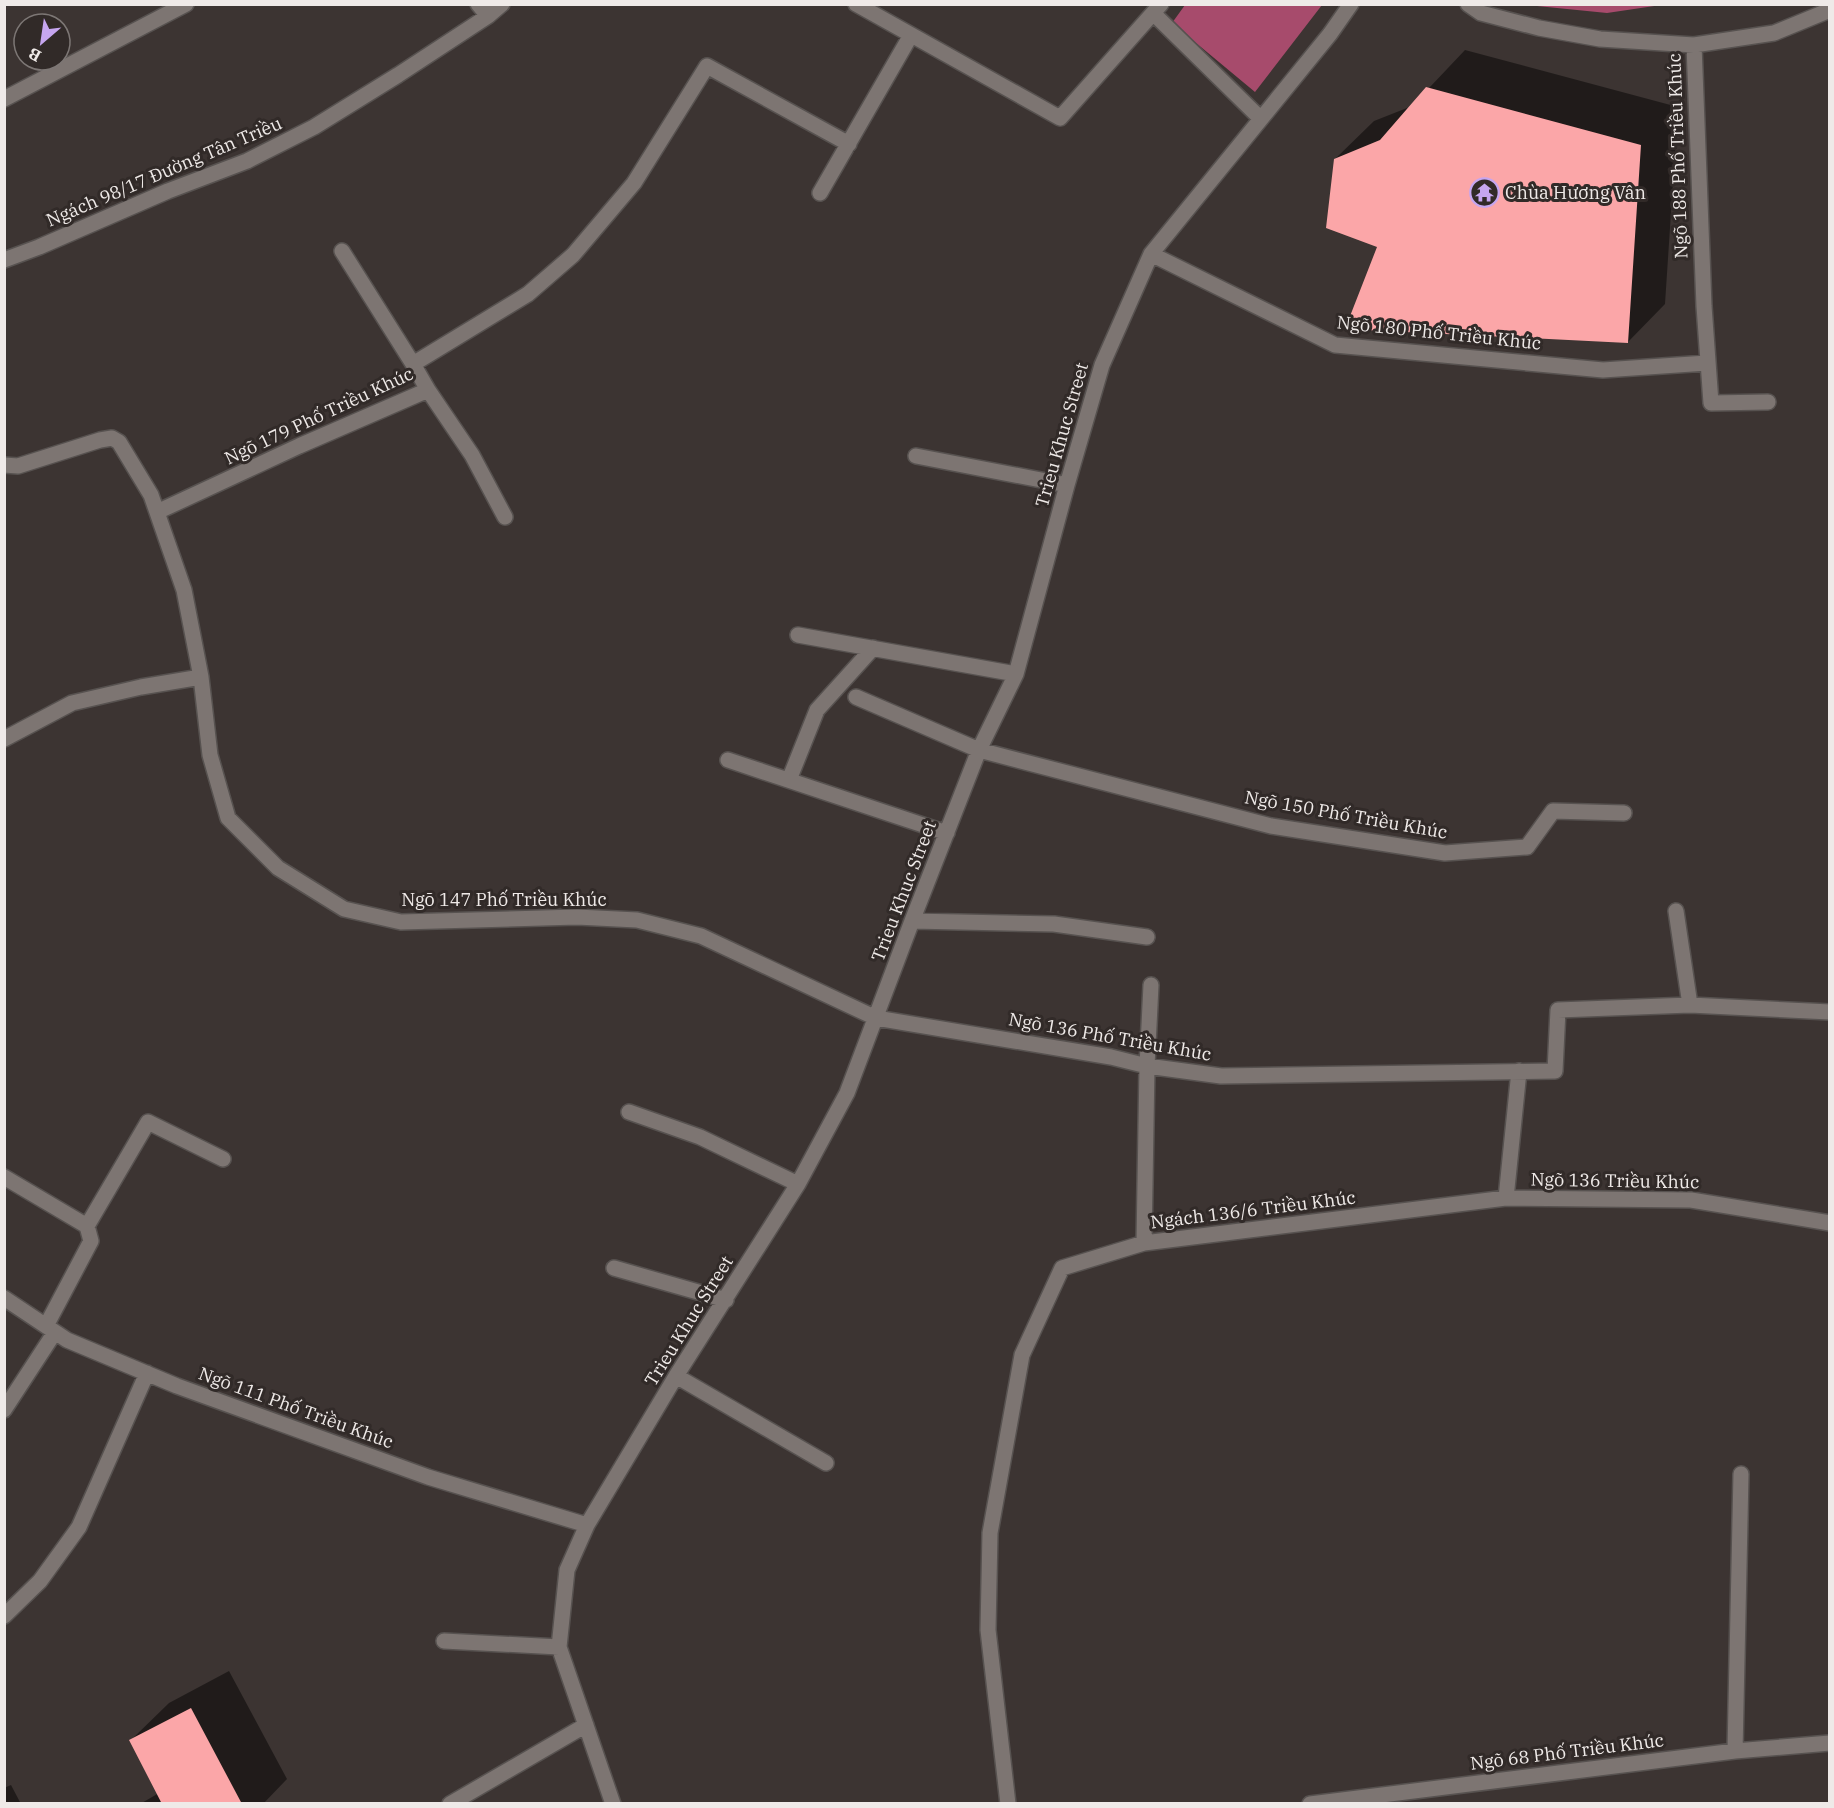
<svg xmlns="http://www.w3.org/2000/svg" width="1834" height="1808" font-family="'IBM Plex Serif',serif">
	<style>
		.water { fill: #a74b6c }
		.shadow { fill: #0007 }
		.building { fill: #fba6a8 }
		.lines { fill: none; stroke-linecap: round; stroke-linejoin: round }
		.minor-casing { stroke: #575250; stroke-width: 18 }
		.minor { stroke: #7d7572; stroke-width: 15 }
		.labels { text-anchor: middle; stroke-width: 6; stroke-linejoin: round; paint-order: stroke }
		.street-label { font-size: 18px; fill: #efeae8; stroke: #312a28 }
		.poi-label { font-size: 18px; fill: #efeae8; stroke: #312a28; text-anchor: start }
	</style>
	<rect width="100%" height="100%" fill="#3c3432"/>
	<path class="water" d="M1185,5H1322L1255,92L1172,23Z
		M1527,5H1661L1607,13Z"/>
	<path class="shadow" d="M1465,50L1678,107L1665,304L1628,342L1379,246L1335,159L1374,121L1412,106Z
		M229,1671L287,1779L263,1804H140L159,1793L131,1740L169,1703Z
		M11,1785L21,1804H4V1788Z"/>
	<path class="building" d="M1426,87L1641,145L1628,343L1345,329L1377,247L1326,228L1334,159L1380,140Z
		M191,1708L242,1804H162L129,1740Z"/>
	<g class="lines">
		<defs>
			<path id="minor" d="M478,4L488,16
				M856,4L1060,118L1161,4
				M1468,4L1481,13L1539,28L1600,39L1694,45L1774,33L1830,10
				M1153,13L1260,118
				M1694,45L1704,306L1711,403L1768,402
				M4,99L186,4
				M820,193L911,35
				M342,251L413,364
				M1151,254L1335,345L1603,370L1707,363
				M4,260L39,247L168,191L247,161L314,127L398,75L488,16L502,4
				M428,390L472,455L505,517
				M916,456L1067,485
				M4,465L18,466L100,440L112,438L119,442L151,495L184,590L201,677L210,755L228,818L278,868L344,909L401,922L577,917L637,920L701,936L876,1018L1111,1057L1147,1066L1221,1076L1555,1071L1558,1010L1690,1005L1830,1012
				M157,512L299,446L428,390L413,364L528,294L573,255L634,183L707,66L849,144
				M798,635L1016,674
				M856,697L979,750L1271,826L1445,853L1527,847L1553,811L1624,813
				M4,739L72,703L141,687L201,677
				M728,760L947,833
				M789,780L817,710L873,648
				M1676,911L1690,1005
				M912,921L1054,924L1147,937
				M1151,985L1147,1066L1144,1243L1506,1198L1691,1200L1830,1223
				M629,1112L700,1137L798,1184
				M4,1177L87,1226
				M1506,1198L1519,1071
				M614,1268L726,1300
				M4,1298L67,1340L177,1386L428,1477L587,1525
				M46,1326L91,1241L87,1226L148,1122L223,1159
				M676,1376L826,1463
				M4,1410L55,1332
				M4,1616L40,1581L79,1527L147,1373
				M444,1641L559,1647
				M1735,1751L1741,1474
				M450,1804L586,1725
				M613,1804L559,1647L567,1570L587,1525L676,1376L798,1184L847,1093L912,921L979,750L1016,674L1067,485L1102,365L1151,254L1330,34L1351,4
				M1008,1804L988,1630L990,1533L1022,1355L1062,1268L1144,1243
				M1310,1804L1735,1751L1830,1743"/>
		</defs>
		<use href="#minor" class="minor-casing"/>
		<use href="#minor" class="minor"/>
	</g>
	<defs>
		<symbol id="temple-ring" viewBox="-11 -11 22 22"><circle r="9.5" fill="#312a28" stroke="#c6a6f0" stroke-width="1.5"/><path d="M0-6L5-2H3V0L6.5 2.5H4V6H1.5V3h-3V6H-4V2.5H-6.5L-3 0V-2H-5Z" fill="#c6a6f0"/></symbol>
	</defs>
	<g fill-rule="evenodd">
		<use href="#temple-ring" x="1468" y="176" width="33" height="33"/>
	</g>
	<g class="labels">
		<g class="street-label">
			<text transform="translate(1678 156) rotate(-92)" y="6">Ngõ 188 Phố Triều Khúc</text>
			<text transform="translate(164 172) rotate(-23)" y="6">Ngách 98/17 Đường Tân Triều</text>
			<text transform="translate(1439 333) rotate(6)" y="6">Ngõ 180 Phố Triều Khúc</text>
			<text transform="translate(319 416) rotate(-25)" y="6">Ngõ 179 Phố Triều Khúc</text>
			<text transform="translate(1062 435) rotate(-74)" y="6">Trieu Khuc Street</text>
			<text transform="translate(1346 815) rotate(10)" y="6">Ngõ 150 Phố Triều Khúc</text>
			<text transform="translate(904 891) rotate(-69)" y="6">Trieu Khuc Street</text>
			<text x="504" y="906">Ngõ 147 Phố Triều Khúc</text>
			<text transform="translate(1110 1037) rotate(10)" y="6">Ngõ 136 Phố Triều Khúc</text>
			<text transform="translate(1615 1181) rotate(1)" y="6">Ngõ 136 Triều Khúc</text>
			<text transform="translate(1253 1210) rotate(-7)" y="6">Ngách 136/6 Triều Khúc</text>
			<text transform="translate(689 1321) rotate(-58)" y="6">Trieu Khuc Street</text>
			<text transform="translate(296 1408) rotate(20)" y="6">Ngõ 111 Phố Triều Khúc</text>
			<text transform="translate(1567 1752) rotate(-7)" y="6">Ngõ 68 Phố Triều Khúc</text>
		</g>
		<g class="poi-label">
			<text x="1505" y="199">Chùa Hương Vân</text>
		</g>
	</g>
	<rect width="1834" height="1808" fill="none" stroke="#efeae8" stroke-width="12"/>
	<g transform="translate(42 42) rotate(209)"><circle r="28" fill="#312a28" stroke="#7d7775" stroke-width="1.5"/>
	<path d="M0-4.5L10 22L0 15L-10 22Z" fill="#c6a6f0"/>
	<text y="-9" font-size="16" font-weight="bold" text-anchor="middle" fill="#efeae8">B</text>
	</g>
</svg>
